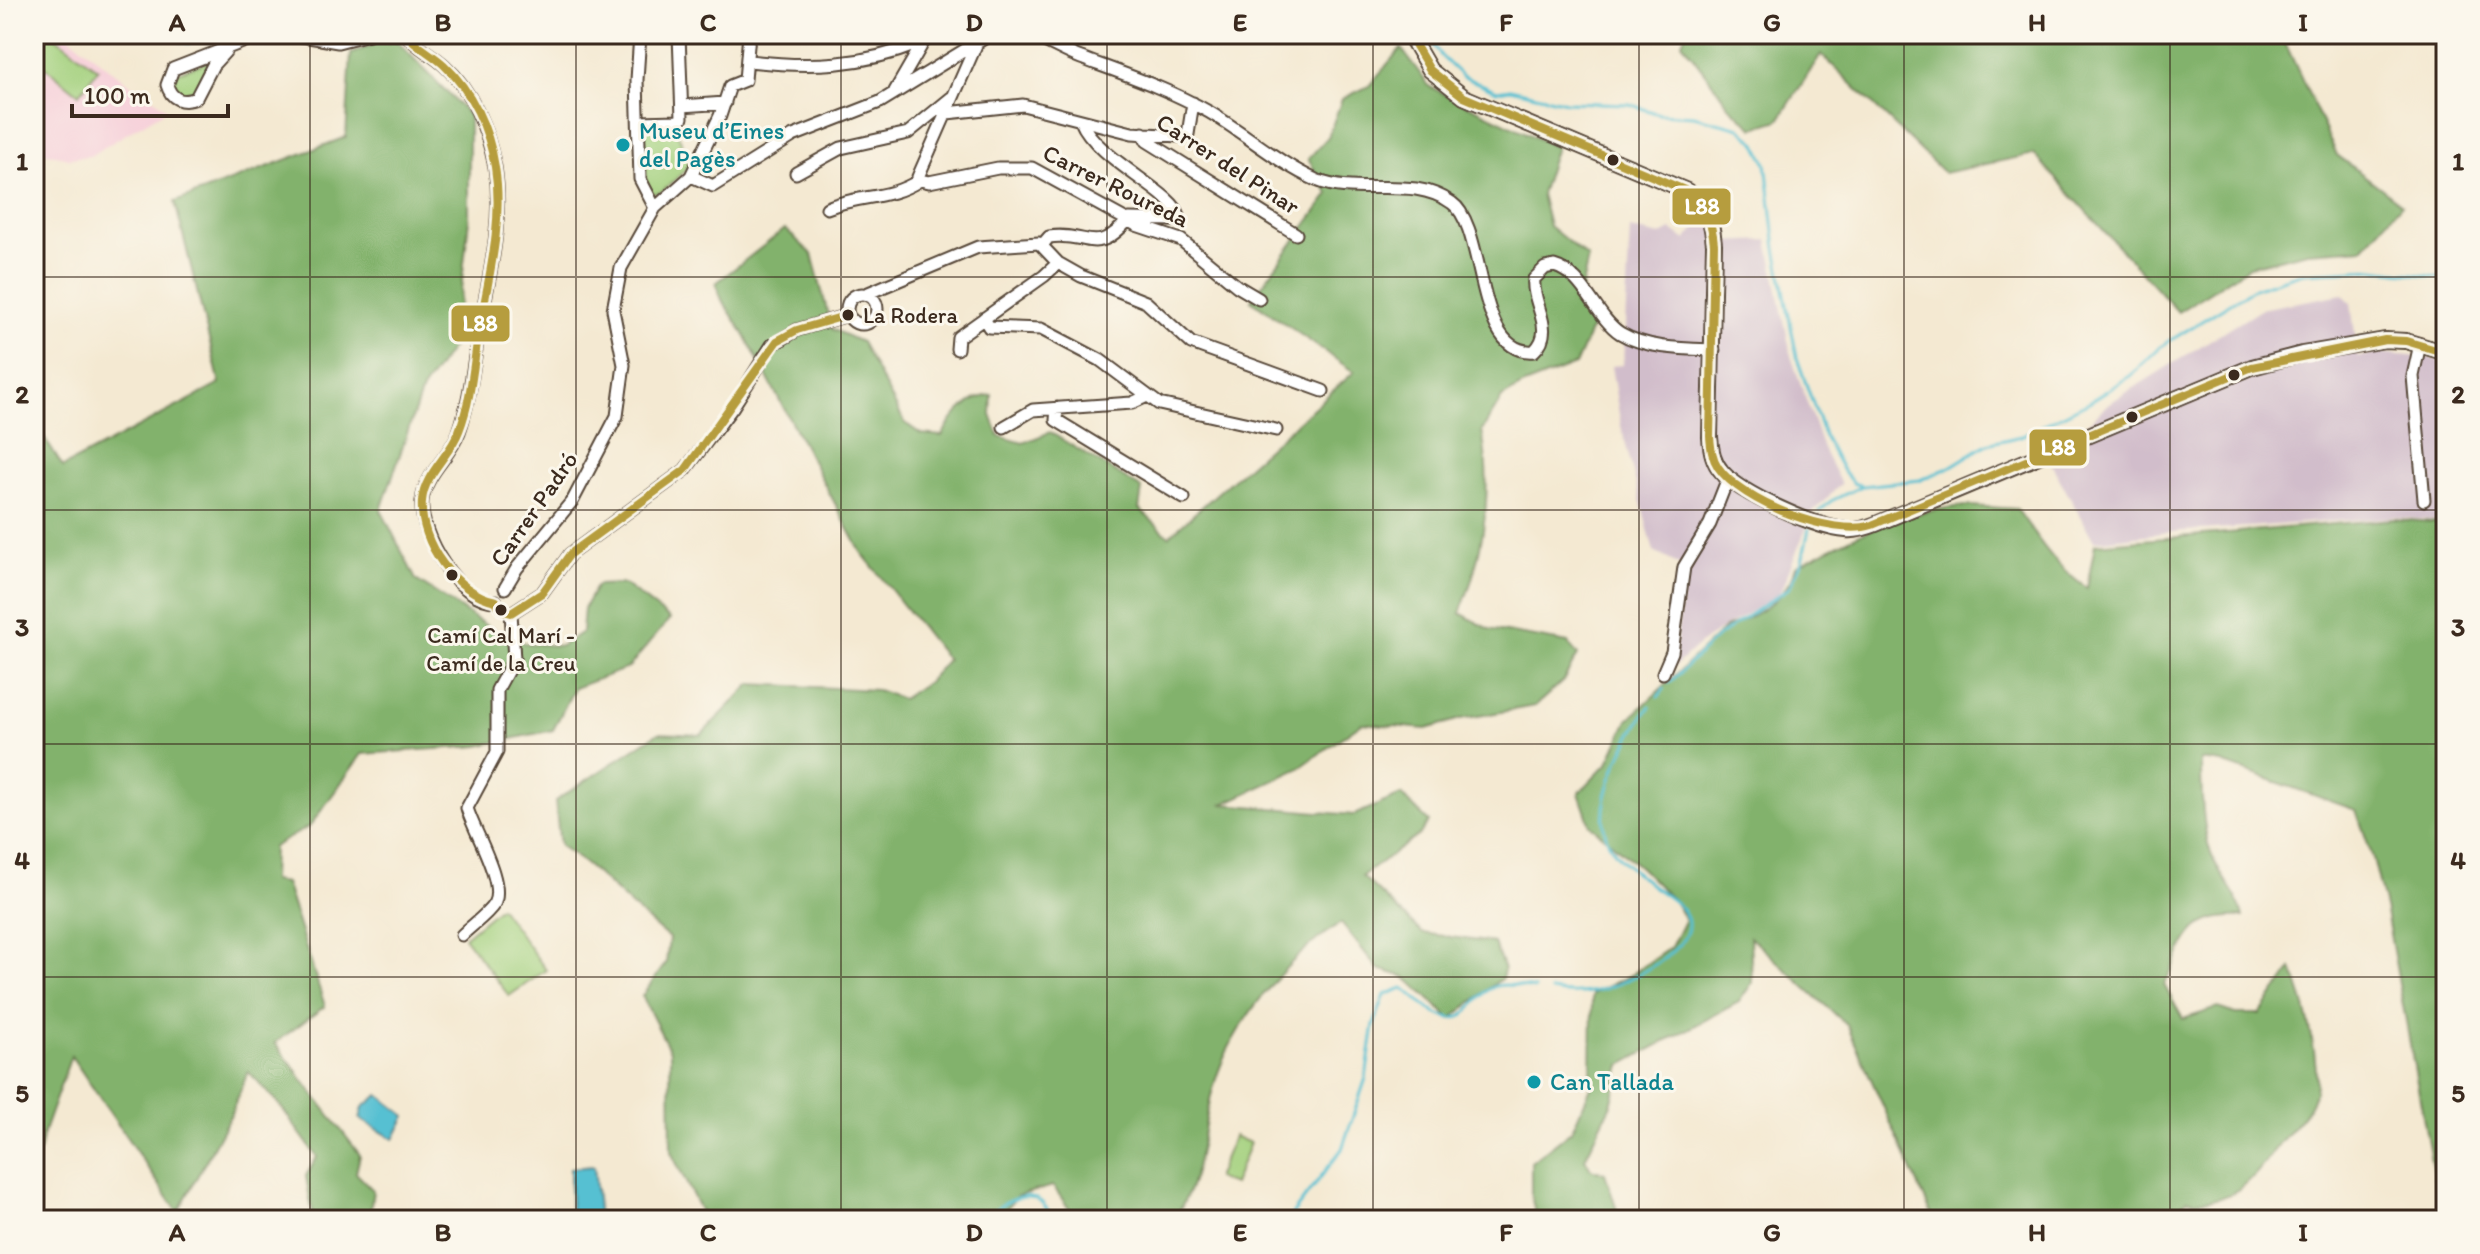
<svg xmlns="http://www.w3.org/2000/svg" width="2480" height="1254" font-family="Itim,sans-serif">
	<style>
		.built { fill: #f6cfd9 }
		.industrial { fill: #d1bdcb }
		.green { fill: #a3d07d; stroke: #6f7d4e; stroke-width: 2 }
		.forest { fill: #82b26c; stroke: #5e6e45; stroke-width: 2 }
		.water { fill: #56c0d2; stroke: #487578; stroke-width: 2 }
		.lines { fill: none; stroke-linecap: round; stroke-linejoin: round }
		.stream { stroke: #56c0d2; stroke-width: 3 }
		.minor-casing { stroke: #574739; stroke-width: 15 }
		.tertiary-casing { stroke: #574739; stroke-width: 18 }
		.minor { stroke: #fff; stroke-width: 11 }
		.tertiary { stroke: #fff; stroke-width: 14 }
		.bus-1-casing { stroke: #fbf7ec; stroke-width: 14 }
		.bus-1 { stroke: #b69d3e; stroke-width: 8 }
		.grid { fill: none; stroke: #3b2a1e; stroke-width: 2; stroke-opacity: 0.55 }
		.culture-dot { fill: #0f9aa8; stroke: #fbf7ec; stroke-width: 3 }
		.bus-dot { fill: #3b2a1e; stroke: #fbf7ec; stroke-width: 3 }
		.labels { text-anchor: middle; stroke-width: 6; stroke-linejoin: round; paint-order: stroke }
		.bus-label { font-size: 22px; fill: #3b2a1e; stroke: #fbf7ec; text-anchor: start }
		.culture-label { font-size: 24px; fill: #0d838f; stroke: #fbf7ec; text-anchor: start }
		.street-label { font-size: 24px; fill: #3b2a1e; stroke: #fbf7ec }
		.line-badge { stroke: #fbf7ec; stroke-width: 3 }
		.badge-label { font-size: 22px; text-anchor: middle; font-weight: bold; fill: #fff }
		.neatline { fill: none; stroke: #3b2a1e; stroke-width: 3 }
		.grid-label { font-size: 26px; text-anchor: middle; font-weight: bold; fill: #3b2a1e }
	</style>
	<rect width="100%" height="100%" fill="#fbf7ec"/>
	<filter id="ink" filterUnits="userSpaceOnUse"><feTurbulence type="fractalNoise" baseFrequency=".0125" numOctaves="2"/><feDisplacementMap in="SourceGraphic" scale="16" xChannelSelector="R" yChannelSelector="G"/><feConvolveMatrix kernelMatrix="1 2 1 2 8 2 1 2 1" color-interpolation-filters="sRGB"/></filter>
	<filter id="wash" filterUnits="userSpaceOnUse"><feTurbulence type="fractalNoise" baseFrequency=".006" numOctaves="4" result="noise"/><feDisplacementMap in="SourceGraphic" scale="32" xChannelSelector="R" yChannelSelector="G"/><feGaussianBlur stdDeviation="1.8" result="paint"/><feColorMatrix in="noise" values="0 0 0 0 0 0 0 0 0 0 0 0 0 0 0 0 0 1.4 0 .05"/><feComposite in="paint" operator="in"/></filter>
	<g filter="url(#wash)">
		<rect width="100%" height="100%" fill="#f4e9d2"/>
		<path class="built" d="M34,34H66L147,98L150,96L167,109L90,156L69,158L34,150Z"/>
		<path class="industrial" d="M1722,211L1724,242L1768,240L1791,356L1823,449L1841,484L1813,512L1779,594L1706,639L1673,667L1686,568L1654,552L1621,426L1611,366L1623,365L1630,229L1660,236L1672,230L1686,240L1702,220Z
			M2343,294L2351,303L2358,357L2380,353L2430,358L2446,363V521L2394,517L2171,532L2094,541L2049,460L2108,404L2260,309Z"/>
		<path class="green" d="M46,34H51L98,69L79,94L34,58V49Z
			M209,61L211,63L198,92L184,98L173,90L175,73Z
			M666,126L674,127L692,164L662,192L653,194L646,184L644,129Z
			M500,907L546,970L509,996L464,937Z
			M1234,1136L1250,1143L1233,1185L1216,1178Z"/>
		<path class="forest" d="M1685,34H2281L2337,155L2402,204L2363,248L2307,252L2250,266L2178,312L2034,154L1944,173L1821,54L1779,120L1754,128L1731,108L1682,42Z
			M392,36L469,115V219L455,343L422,390L381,510L416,580L501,635L525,643L561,646L582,632L584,608L597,585L624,584L670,619L628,668L574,688L553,730L478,746L362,754L310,826L273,847L272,881L285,883L325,1006L275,1043L360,1155L356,1173L373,1190L369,1220H314L306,1176L317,1157L278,1103L248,1072L230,1116L178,1212L71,1056L42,1137L34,1178V422L63,467L220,384L175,202L346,137L351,54Z
			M1401,48L1430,87L1556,147L1541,194L1549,226L1588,258L1579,300L1592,327L1575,365L1524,385L1502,398L1482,431C1493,493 1483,556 1460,613L1489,629L1568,643L1578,655L1563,681L1535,706L1461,719L1426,729L1362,723L1298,769L1223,804L1354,815L1401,795L1429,822L1419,835L1362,876L1422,933L1494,943L1504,970L1502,978L1451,1019L1405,977L1378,969L1341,923C1288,955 1231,1026 1214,1085C1201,1130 1201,1182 1173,1220H1077L1053,1186L1017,1196L997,1220H705L671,1152L670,1051L642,996L666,963L669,938C631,909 601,872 560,846L555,801L658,733L701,735L751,684L877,690L902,699L927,682L947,660L861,552L743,332L722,300L716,283L785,229L812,254L832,329L861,342L905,423L921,434L942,436C953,415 968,397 992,395L991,415L999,436L1023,443L1050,432L1142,489L1139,509L1169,536L1354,372L1251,300L1329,194L1308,159L1328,137L1342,99L1369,86Z
			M1970,506L2017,509C2038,539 2056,568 2087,588L2095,544L2394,519L2446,523V1220H2442L2386,912L2373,858L2356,810L2222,763L2201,760C2201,788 2202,836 2214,861C2224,882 2238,893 2243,917C2188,914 2188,942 2164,985L2183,1019L2218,1008L2235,1014H2260L2292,969C2305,998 2317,1050 2316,1083C2315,1113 2291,1126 2275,1149C2252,1181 2232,1206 2187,1200L2166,1220H1934L1847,1025L1750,937L1752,983L1739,1002L1621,1065L1611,1105L1585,1158L1591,1169L1605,1173L1620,1220H1537L1531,1196V1162L1572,1130L1591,1087L1592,994L1629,976L1671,947L1685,919L1673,900L1641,868L1590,825L1579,793L1608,763L1628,720L1725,628C1756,616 1787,600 1796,566C1849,537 1910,508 1970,506Z"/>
		<path class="water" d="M379,1095L406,1116L394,1139L360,1119L363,1107Z
			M594,1166L599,1220H571L570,1168Z"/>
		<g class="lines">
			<path class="stream" d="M157,34L188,43L209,34
				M1426,34L1441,56L1462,76L1497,91L1510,89L1566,102L1629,104L1659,114L1694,116L1740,128L1755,142L1766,163L1776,248L1797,358L1825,438L1843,471L1853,483L1862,486L1920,480L1950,467L1987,444L2021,436L2089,402L2130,376L2160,347L2253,289L2303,273L2373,269L2446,278
				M1820,511L1831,501L1862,486
				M1669,683L1717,637L1789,588L1802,561L1809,529
				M1658,697L1664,689
				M1551,991C1565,994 1585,994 1600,990C1624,984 1698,949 1687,918C1681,903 1663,894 1651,885C1635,871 1613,857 1606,836C1594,797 1628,736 1650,706
				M982,1220C1001,1203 1035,1180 1050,1215
				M1288,1220L1342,1149L1366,1078L1374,1024L1385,995L1403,988C1415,996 1426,1008 1439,1015C1470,1029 1473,993 1496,986C1509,983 1522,987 1535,989"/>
		</g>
	</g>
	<g filter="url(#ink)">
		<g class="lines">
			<defs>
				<path id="minor" d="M291,34L338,42L369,34
					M406,34C416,47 432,54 444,65C472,90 488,130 495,167C504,223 488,281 478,336C473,368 470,401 459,432C450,457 425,473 422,501C419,535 458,601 496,601
					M640,34L637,80L640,179L655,208
					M1025,34C1045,39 1062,51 1081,58C1124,74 1169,89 1209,112C1245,133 1278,163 1316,180C1359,198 1412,174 1452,203C1487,227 1474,357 1534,351C1557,330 1531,304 1534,279L1545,268L1554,266C1584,274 1595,316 1620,333C1647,349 1684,349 1714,350
					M979,38L918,177L920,180L929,182L998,168H1032L1136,225L1181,240L1237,286L1259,299
					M225,52L213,65L196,98C182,104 171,99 167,85L173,69L263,34
					M749,61C810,68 863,66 920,43
					M895,91L928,34
					M682,106L725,103
					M947,113L1023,105L1132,133L1179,136L1188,134L1193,103
					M639,122L678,121L682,118L679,34
					M1143,133L1147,141L1296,234
					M796,173L841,148L908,133L951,98
					M691,176L713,186L793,136L880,102L991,34
					M827,208C860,194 887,201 920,180
					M1043,244L1049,237C1089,231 1094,259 1129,219L1174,220L1179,216C1175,193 1096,159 1081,121
					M847 309a15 15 0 1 1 30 0a15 15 0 1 1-30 0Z
					M866,294L978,247L1039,243L1058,263L1081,276L1146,302L1191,343L1323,391
					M984,318L989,327L1041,329L1100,360L1159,404L1276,430
					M2420,344L2413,376L2424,500
					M957,349L958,337L1044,276L1058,263
					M1057,408L1056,420L1184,498
					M1004,427L1033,410L1132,403L1145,397
					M505,588L517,568L573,500L617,416L624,365L613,310L621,268L655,208L691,176L720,116L730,86L745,80L749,34
					M511,613L542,593L570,554L685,470L732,408L772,345L797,330L848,315
					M1663,673L1672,652L1684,567L1710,524L1728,478
					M462,935C472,925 487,915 494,904C506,883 473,830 467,808L497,752V690L514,659L511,613"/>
				<path id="tertiary" d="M1409,34L1430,70L1464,97L1687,191C1707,205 1712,220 1714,244L1710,437C1711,450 1713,462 1722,472C1741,494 1816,528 1846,530C1856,531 1866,528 1876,524L2252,367L2302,354L2385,340L2406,341L2446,353"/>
			</defs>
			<use href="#minor" class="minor-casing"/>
			<use href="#tertiary" class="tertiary-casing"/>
			<use href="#minor" class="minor"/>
			<use href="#tertiary" class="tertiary"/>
			<defs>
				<path id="bus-1" d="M406,34C417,47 432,54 444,65C472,91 489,129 495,167C504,223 488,280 478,336C473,368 471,401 459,431C450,456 424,474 422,501C419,543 456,593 496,601
					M1409,34L1430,70L1464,97L1687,191C1705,205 1712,221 1714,244L1710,437C1711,448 1712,458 1718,467C1741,502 1834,538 1872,525L2252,367L2385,340L2406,341L2446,353
					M496,601L501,610L511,613L542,593L570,554L685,470L777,341L797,330L848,315"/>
			</defs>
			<use href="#bus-1" class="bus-1-casing"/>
			<use href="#bus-1" class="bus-1"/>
		</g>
	</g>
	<path class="grid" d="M310,34V1220M576,34V1220M841,34V1220M1107,34V1220M1373,34V1220M1639,34V1220M1904,34V1220M2170,34V1220M34,277H2446M34,510H2446M34,744H2446M34,977H2446"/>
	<g class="culture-dot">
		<circle cx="623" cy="145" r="8"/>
		<circle cx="1534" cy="1082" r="8"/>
	</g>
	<g class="bus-dot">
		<circle cx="1613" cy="160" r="7"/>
		<circle cx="848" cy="315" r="7"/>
		<circle cx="2234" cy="375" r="7"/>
		<circle cx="2132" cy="417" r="7"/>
		<circle cx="452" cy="575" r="7"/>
		<circle cx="501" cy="610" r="7"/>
	</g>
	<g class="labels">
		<g class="bus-label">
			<text x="863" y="323">La Rodera</text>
			<text x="501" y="643" text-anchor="middle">Camí Cal Marí -<tspan x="501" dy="28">Camí de la Creu</tspan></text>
		</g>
		<g class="culture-label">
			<text x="639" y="139">Museu d’Eines<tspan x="639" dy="28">del Pagès</tspan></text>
			<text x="1550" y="1090">Can Tallada</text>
		</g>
		<g class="street-label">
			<text transform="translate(1228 164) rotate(33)" y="8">Carrer del Pinar</text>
			<text transform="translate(1116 186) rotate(26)" y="8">Carrer Roureda</text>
			<text transform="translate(534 509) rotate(-55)" y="8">Carrer Padró</text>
		</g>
	</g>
	<g class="line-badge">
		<rect x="1671" y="187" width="61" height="39" rx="8" fill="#b69d3e"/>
		<rect x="450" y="304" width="61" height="39" rx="8" fill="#b69d3e"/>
		<rect x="2028" y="428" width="60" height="39" rx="8" fill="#b69d3e"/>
	</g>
	<g class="badge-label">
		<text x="1702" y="214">L88</text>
		<text x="480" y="331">L88</text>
		<text x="2058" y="455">L88</text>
	</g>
	<rect width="2480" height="1254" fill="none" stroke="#fbf7ec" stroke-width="88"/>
	<path d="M72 104v12h156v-12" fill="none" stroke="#3b2a1e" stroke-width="4"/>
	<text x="84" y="104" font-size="24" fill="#3b2a1e" stroke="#fbf7ec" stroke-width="6" paint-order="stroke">100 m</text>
	<rect x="44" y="44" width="2392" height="1166" class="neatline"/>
	<g class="grid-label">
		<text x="177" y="31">A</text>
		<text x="443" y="31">B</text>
		<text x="708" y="31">C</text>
		<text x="974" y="31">D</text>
		<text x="1240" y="31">E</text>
		<text x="1506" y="31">F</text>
		<text x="1772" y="31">G</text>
		<text x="2037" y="31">H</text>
		<text x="2303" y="31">I</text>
		<text x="22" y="170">1</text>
		<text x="2458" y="170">1</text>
		<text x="22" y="403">2</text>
		<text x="2458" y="403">2</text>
		<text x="22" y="636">3</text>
		<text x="2458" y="636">3</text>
		<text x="22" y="869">4</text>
		<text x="2458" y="869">4</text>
		<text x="22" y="1102">5</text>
		<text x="2458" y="1102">5</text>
		<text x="177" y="1241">A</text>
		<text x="443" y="1241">B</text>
		<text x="708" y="1241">C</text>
		<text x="974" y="1241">D</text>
		<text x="1240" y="1241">E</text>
		<text x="1506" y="1241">F</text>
		<text x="1772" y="1241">G</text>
		<text x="2037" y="1241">H</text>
		<text x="2303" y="1241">I</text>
	</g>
</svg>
